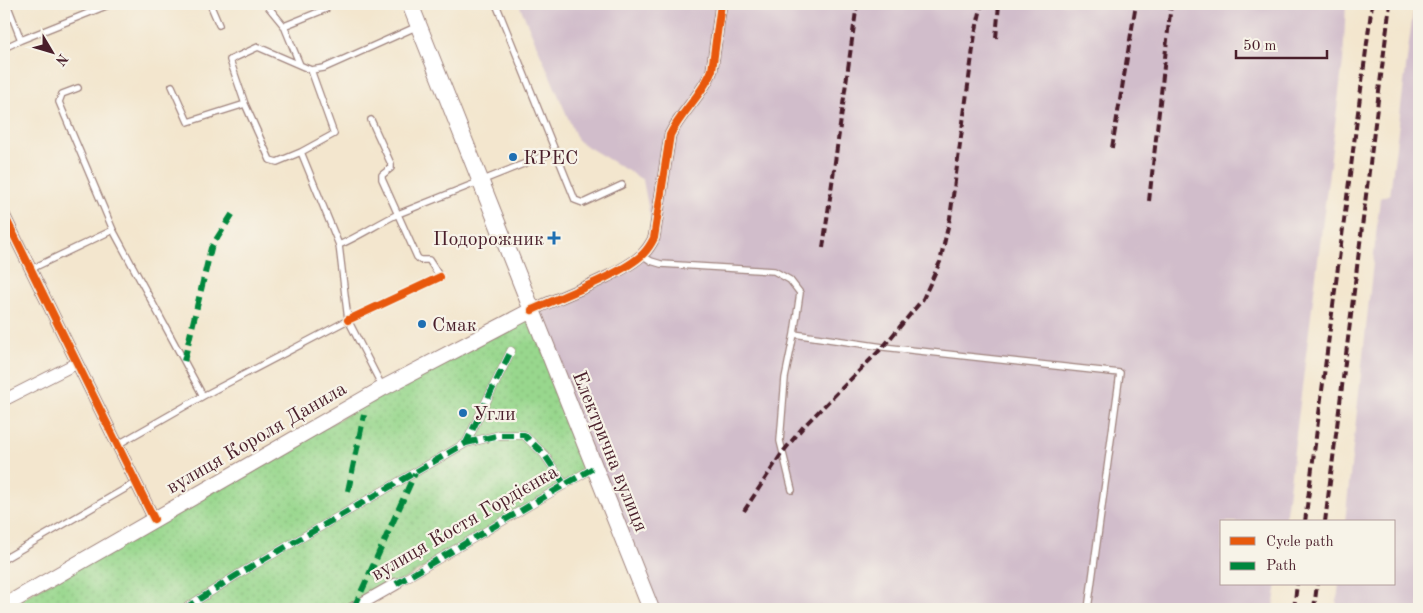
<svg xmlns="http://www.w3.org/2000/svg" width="1423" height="613" font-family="'Old Standard TT',serif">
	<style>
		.industrial { fill: #d1bdcb }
		.park { fill: url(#park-dots); stroke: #717b5c }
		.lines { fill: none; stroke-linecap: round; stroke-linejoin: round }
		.service-casing { stroke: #9e827c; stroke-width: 8 }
		.pedestrian-casing { stroke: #9e827c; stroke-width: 9 }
		.minor-casing { stroke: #9e827c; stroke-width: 13 }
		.secondary-casing { stroke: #9e827c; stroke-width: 17 }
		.primary-casing { stroke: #9e827c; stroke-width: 18 }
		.service { stroke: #fff; stroke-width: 5.5 }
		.pedestrian { stroke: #fff; stroke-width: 8 }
		.minor { stroke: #fff; stroke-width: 11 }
		.secondary { stroke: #fff; stroke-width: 15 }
		.primary { stroke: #fff; stroke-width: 16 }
		.rail { stroke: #4a1f2b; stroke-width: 4; stroke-dasharray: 8 4; stroke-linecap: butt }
		.quiet { stroke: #00873e; stroke-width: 6; stroke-dasharray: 12 6; stroke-linecap: butt }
		.cycleway-casing { stroke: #f7f3e8; stroke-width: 11 }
		.cycleway { stroke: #e8590c; stroke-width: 8 }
		.poi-dot { fill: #1f6fb2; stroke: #f7f3e8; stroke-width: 2 }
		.labels { text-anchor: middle; stroke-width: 4.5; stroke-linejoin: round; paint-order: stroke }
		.poi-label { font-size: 20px; fill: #4a1f2b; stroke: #f7f3e8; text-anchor: start }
		.street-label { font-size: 20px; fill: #4a1f2b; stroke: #f7f3e8 }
	</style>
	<defs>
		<pattern id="park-dots" width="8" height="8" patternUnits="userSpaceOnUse" patternTransform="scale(1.25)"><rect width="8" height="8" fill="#98d78d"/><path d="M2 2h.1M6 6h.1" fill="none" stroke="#84b87a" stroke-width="1.8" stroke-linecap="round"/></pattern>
	</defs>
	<rect width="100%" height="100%" fill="#f7f3e8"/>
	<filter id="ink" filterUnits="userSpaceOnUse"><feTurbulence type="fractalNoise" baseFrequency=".02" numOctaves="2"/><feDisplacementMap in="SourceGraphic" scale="10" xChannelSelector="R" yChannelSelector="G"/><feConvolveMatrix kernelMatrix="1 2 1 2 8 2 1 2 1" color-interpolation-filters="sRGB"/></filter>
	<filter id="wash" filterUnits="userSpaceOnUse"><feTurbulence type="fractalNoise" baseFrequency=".0096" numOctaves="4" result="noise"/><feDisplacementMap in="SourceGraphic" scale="20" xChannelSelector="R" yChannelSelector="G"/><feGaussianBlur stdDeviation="1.12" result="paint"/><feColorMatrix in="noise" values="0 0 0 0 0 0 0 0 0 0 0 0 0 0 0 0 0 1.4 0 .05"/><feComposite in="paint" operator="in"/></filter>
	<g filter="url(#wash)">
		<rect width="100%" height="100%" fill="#f3e6ce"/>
		<path class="industrial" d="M519,4H1346L1343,61L1285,522H1222V584H1277L1273,609H651L532,310L620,269L654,238L643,180L578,141Z
			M1414,4H1419V609H1336L1339,584H1394V522H1345L1380,198L1390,194Z"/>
		<path class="park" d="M532,310L595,467L396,584L342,609H4Z"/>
	</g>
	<g filter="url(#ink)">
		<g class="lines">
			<defs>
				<path id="service" d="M210,4L219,25
					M266,4L284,26
					M496,4L575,200L583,203L622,185
					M418,26L324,68L311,70L258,47L230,60L245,104L270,160L277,162L301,152L339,245C360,236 377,224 398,214L556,151
					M21,40L111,4
					M4,48L21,40L7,4
					M300,65L284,26L326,9L324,4
					M172,86L188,122L245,104
					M371,120L391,164V168L382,175V179L417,257L420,260H429L440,277
					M301,152L334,134L311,70
					M113,230L203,396L348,320L383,388
					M339,245L348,320
					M642,255L651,261L661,264L774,271L790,280L800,293L794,334L883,347L1120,373L1088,609
					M29,270L113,230L59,102L62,94L78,88
					M117,445L203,396
					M792,490L780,441L785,378L794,334
					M4,559L135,483"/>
				<path id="pedestrian" d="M466,443L500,435H524L544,454L565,485
					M396,584L595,467
					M184,609L237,575L466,443L511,351"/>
				<path id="minor" d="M4,215L154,519
					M532,310C560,297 623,274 643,254C648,249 651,244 654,238L670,135C681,112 703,94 712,70L721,4
					M4,400L75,364
					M352,609L396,584"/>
				<path id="secondary" d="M4,606L383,388L532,310"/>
				<path id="primary" d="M410,4L651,609"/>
			</defs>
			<use href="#service" class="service-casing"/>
			<use href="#pedestrian" class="pedestrian-casing"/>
			<use href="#minor" class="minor-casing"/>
			<use href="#secondary" class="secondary-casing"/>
			<use href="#primary" class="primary-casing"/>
			<use href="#service" class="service"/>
			<use href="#pedestrian" class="pedestrian"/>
			<use href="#minor" class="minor"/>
			<use href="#secondary" class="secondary"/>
			<use href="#primary" class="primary"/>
			<path class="rail" d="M996,38L999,4
				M1112,148L1136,4
				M1149,201L1171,4
				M823,248L857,4
				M744,511L782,453L804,426L883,347L923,299L940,262L950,218L975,34L982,4
				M1305,522L1372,4
				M1325,522L1390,4
				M1294,609L1297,584
				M1314,609L1317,584"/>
			<path class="quiet" d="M184,361L211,248L233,213
				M466,443L500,435H524L544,454L565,485
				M348,491L364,415
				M396,584L595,467
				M354,608L415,473
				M184,609L237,575L466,443L511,351"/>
			<defs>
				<path id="cycleway" d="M4,215L154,519
					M532,310C560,297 623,274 643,254C648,249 651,244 654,238L670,135C681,112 703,94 712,70L721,4
					M348,320L440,277"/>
			</defs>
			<use href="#cycleway" class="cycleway-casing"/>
			<use href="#cycleway" class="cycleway"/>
		</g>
	</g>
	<g class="poi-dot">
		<circle cx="513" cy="157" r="5"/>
		<path d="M551.5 230.5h5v5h5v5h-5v5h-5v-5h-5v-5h5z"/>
		<circle cx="422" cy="324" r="5"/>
		<circle cx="463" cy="413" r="5"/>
	</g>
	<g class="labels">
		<g class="poi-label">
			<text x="523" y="164">КРЕС</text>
			<text x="544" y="245" text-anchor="end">Подорожник</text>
			<text x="432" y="331">Смак</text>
			<text x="473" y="420">Угли</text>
		</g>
		<g class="street-label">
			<text transform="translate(256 437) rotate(-30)" y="7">вулиця Короля Данила</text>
			<text transform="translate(611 451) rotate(68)" y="7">Електрична вулиця</text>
			<text transform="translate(464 522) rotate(-30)" y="7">вулиця Костя Гордієнка</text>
		</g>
	</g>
	<rect width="1423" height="613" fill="none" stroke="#f7f3e8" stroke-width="20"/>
	<rect x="1220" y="520" width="175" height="65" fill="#f7f3e8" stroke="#b29e9c"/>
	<rect x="1230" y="537" width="25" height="8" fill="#e8590c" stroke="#b29e9c"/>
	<text x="1266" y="546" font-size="15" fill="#4a1f2b">Cycle path</text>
	<rect x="1230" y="562" width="25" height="8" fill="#00873e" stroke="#b29e9c"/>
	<text x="1266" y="570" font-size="15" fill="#4a1f2b">Path</text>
	<g transform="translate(52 52) rotate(128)" stroke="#f7f3e8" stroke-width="4" paint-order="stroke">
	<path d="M0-4L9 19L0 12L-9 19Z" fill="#4a1f2b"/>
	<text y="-8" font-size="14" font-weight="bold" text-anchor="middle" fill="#4a1f2b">N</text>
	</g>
	<path d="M1236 50v8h91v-8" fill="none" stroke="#4a1f2b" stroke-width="2.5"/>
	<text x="1243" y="50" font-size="15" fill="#4a1f2b" stroke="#f7f3e8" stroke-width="4" paint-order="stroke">50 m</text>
</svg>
